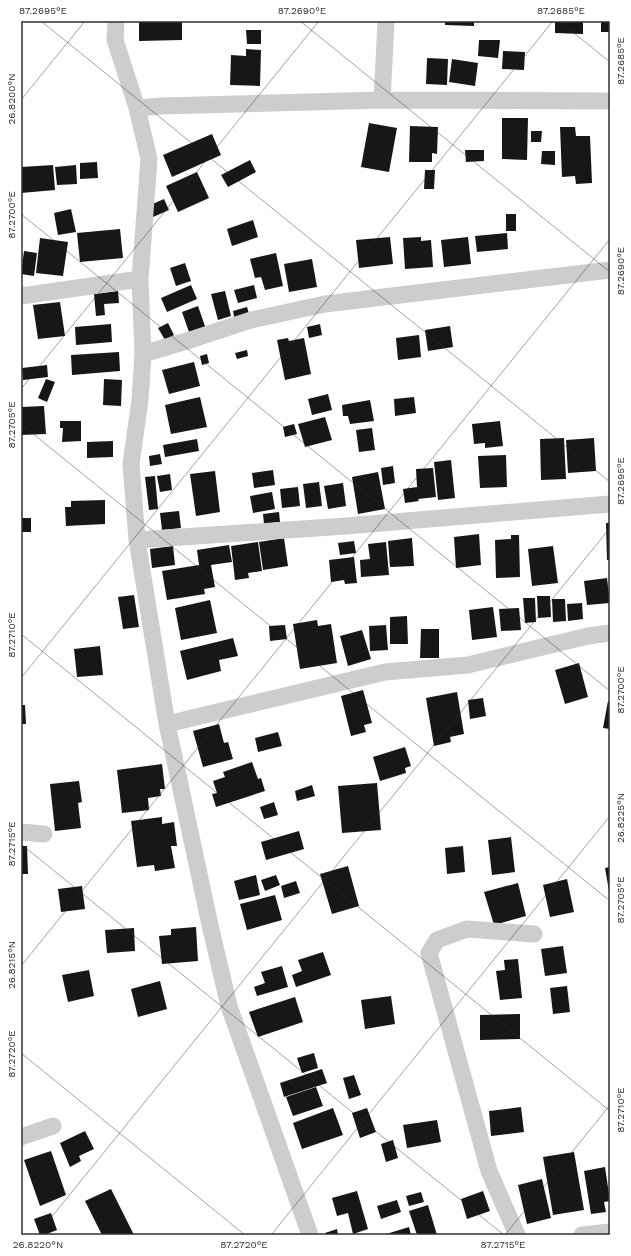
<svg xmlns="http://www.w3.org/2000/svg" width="631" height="1256" font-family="'Work Sans',sans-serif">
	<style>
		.building { fill: #171717 }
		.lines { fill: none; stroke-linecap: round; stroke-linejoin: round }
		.street { stroke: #cdcdcd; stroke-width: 17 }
		.ticks { fill: none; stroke: #303030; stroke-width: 1; stroke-opacity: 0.45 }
		.neatline { fill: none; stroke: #303030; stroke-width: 1.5 }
		.ticks-label { font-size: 10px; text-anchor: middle; fill: #303030 }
	</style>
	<rect width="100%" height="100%" fill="#fff"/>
	<path class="building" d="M139,21H182V40L139,41Z
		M445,21H474V26L445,25Z
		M555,21H583V34L555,33Z
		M601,21H610V32H601Z
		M246,30H261V44H247Z
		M479,40H500L498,58L478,56Z
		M246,49L261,50L260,86L230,85L231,55L246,56Z
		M503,51L525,52L524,70L502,69Z
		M427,58L448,59L447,85L426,84Z
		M452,59L478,63L475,86L449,82Z
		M502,118H528L527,160L502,159Z
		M369,123L397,128L389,172L361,167Z
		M410,126L438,127L437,154L432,153V162H409Z
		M560,127H575L576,136H590L592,183L576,184L575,176L562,177Z
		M531,131H542L541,142H531Z
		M212,134L221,155L172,177L163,155Z
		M465,150H484V161L466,162Z
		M542,151H555V165L541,164Z
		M250,160L256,172L228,187L221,175Z
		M97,162L98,178L80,179V163Z
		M53,165L55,190L21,193V167Z
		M76,165L77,184L57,185L55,167Z
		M425,170H435L434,189H424Z
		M197,172L209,198L178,212L166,186Z
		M164,199L169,210L153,217L148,206Z
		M71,209L76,232L58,235L54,213Z
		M506,214H516V231H506Z
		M253,220L258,237L232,246L227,229Z
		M120,229L123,258L80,262L77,233Z
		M507,233L508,249L477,252L475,236Z
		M390,237L393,264L359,268L356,240Z
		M421,237V241L431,240L433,267L405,269L403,238Z
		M468,237L471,264L444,267L441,240Z
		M40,238L68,242L63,276L36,273Z
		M24,251L37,253L34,276L21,274Z
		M276,253L283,286L265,290L261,277L255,278L250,259Z
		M312,259L317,287L289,292L284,264Z
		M185,263L191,281L176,286L170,268Z
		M191,285L197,299L167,312L161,298Z
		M254,285L257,298L238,303L234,290Z
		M118,291L119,303L104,304L105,315L96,316L94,294Z
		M225,291L231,316L218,320L211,294Z
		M60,302L65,336L38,339L33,305Z
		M198,306L206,329L190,335L182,312Z
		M247,307L250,317L235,321L233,311Z
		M168,323L174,335L165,340L158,328Z
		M111,324L112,342L76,345L75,327Z
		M320,324L322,335L309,338L307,327Z
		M450,326L453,347L428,351L425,330Z
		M419,335L421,357L398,360L396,338Z
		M288,338L289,341L304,338L311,374L285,380L277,340Z
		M247,350L248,356L237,359L235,353Z
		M119,352L120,371L72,375L71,355Z
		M207,354L209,363L202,365L200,356Z
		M194,362L200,386L169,394L162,370Z
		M47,365L48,377L23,380L22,368Z
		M46,379L55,382L47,402L38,398Z
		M104,379L122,380L121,406L103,405Z
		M328,394L332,410L312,415L308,399Z
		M200,397L207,427L171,434L165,405Z
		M414,397L416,413L395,416L394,399Z
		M370,400L374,421L350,424L348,416H343L342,405Z
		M44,406L46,434L21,435V407Z
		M325,417L332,440L305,447L298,424Z
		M60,421H81V441L62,442L63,428H60Z
		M500,421L503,446L485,448V443L474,444L472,424Z
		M294,424L297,434L285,437L283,427Z
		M372,428L375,450L359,452L356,430Z
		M564,438L566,479L541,480L540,439Z
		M594,438L596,471L568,473L566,440Z
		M197,439L199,451L165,457L163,445Z
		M113,441V457L87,458V442Z
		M160,454L162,464L150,466L149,456Z
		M506,455L507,487L480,488L478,456Z
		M451,460L455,498L438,500L434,462Z
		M393,466L395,483L383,485L381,468Z
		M433,468L436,497L418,499L419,501L405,503L403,489L417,487L416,469Z
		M273,470L275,485L254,488L252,473Z
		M215,471L220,512L196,516L190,474Z
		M378,472L385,509L358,514L352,477Z
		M170,474L172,490L160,492L157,476Z
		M155,476L158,509L149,510L145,477Z
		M319,482L322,506L306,508L303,484Z
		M343,483L346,506L328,509L324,486Z
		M298,487L300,506L282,508L280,489Z
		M272,492L275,509L253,513L250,496Z
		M105,500V524L66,526L65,507H71V501Z
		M179,511L181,528L162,530L160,513Z
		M279,512L280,522L264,524L263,514Z
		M21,518H31V532H21Z
		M606,523H610V560H607Z
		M479,534L481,565L456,568L454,537Z
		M511,535H519L520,577L496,578L495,540L511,539Z
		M284,538L288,566L263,570L259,542Z
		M412,538L414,566L390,567L388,541Z
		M354,541L356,553L340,555L338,543Z
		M258,542L262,571L248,573L249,578L235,580L231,546Z
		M386,542L389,575L361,577L360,560L370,559L368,544Z
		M229,545L232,562L211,565L215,587L204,589L205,594L167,600L162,571L199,565L197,550Z
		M173,546L175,565L152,568L150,549Z
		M553,546L558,583L532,586L528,549Z
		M354,557L357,583L345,584L344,580L331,582L329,560Z
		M607,578L610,603L587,605L584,581Z
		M134,595L139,627L123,629L118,597Z
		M537,596H550L551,617L538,618Z
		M523,598H535L536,622L525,623Z
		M552,599H565L566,621L553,622Z
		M210,600L217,633L181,640L175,608Z
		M582,603L583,619L568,621L567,604Z
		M493,607L497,637L472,640L469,610Z
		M519,608L521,630L501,631L499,609Z
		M407,616L408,644H390V617Z
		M317,620L318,626L331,624L337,663L300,669L293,624Z
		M285,625L287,639L270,641L269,626Z
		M386,625L388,650L370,651L369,626Z
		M421,629H439V658H420Z
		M362,630L371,659L348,666L340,636Z
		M233,638L238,656L219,660L221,671L187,680L180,651Z
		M100,646L103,675L77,677L74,649Z
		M579,663L588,697L565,704L555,670Z
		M363,690L372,723L364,725L366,732L351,736L341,696Z
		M457,692L464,734L450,737L451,742L434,746L426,698Z
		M483,698L486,716L470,719L468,700Z
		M608,701L610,702V729L603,728Z
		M21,705H25L26,724H21Z
		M219,724L224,743L228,742L233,759L203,767L193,731Z
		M278,732L282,746L258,752L255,738Z
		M405,747L411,766L405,768L406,773L380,781L373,757Z
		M252,762L258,779L261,778L265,791L216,807L212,794L217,793L213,781L225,777L223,772Z
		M162,764L165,789H160L161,796L148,798L149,810L122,813L117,770Z
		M79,781L82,802L78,803L81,828L55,831L50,784Z
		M377,783L381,830L342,833L338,786Z
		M312,785L315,796L297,801L295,791Z
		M274,802L278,815L264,819L260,807Z
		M162,817V824L174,822L177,846H171L175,868L155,871L154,865L137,867L131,821Z
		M299,831L304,849L266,860L261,842Z
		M511,837L515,872L492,875L488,840Z
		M21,846H27L28,874H21Z
		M463,846L465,872L447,874L445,848Z
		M348,866L359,906L332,914L320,874Z
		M610,867V891H609L605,868Z
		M256,875L260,895L239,900L234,881Z
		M276,875L280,885L265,891L261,880Z
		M567,879L574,912L550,917L543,885Z
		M296,881L300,893L284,898L281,886Z
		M518,883L526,916L494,925L484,892Z
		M82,886L85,909L61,912L58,889Z
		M275,895L282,920L247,930L240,904Z
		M196,927L198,961L162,964L159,936L171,935V929Z
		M134,928L135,951L107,953L105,930Z
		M563,946L567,973L545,976L541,949Z
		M323,952L331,975L296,987L292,975L302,971L298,960Z
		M518,959L522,998L500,1000L496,971L505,970L504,960Z
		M282,966L288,987L257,996L254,987L265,983L261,972Z
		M89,970L94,996L68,1002L62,975Z
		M160,981L167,1009L138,1017L131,989Z
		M567,986L570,1012L553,1014L550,988Z
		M391,996L395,1024L365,1029L361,1000Z
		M295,997L303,1022L258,1037L249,1012Z
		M520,1014V1039L480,1040V1015Z
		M314,1053L318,1068L302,1073L297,1058Z
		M322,1069L327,1083L284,1097L280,1083Z
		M354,1075L361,1095L349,1099L343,1078Z
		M316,1087L323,1106L293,1116L286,1097Z
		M521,1107L524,1132L491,1136L489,1111Z
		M333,1108L343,1135L302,1149L293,1123Z
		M367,1108L376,1132L360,1138L352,1113Z
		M437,1120L441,1142L407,1148L403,1125Z
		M85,1131L94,1149L79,1156L81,1161L70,1167L60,1143Z
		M393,1140L398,1158L386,1162L381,1144Z
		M51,1151L66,1195L40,1206L24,1160Z
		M574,1152L584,1210L553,1215L543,1157Z
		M605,1167L610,1201L604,1202L606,1212L591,1214L584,1171Z
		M542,1179L551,1218L527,1224L518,1185Z
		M111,1189L134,1235H102L85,1201Z
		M357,1191L368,1229L353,1234L348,1213L337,1216L332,1198Z
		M483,1191L490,1211L467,1219L461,1199Z
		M421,1192L424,1202L409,1206L406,1196Z
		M397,1200L401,1212L381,1219L377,1206Z
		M428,1205L437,1235H417L409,1211Z
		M51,1213L57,1230L44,1235H40L34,1219Z
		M409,1227L411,1235H383Z
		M337,1229L338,1235H326L325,1233Z"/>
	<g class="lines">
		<path class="street" d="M116,21L115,40L137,108L149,159L140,279L143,354L140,400L131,464L137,540L167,724L210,925L229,1006L310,1235
			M382,100L386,21
			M137,108L161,106L382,100L610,101
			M21,296L140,279
			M143,354L190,340L251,320L325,304L610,270
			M137,540L346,526L610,504
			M167,724L385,672L468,665L588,636L610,633
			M21,832L44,834
			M21,1137L53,1126
			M517,1235L489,1171L429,953L437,940L467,929L534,934
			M582,1235L610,1232"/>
	</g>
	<path class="ticks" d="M41,21L610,482M300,21L610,272M559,21L610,62M21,100L85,21M21,214L610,691M21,389L319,21M21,424L610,901M21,634L610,1111M21,678L553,21M21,844L504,1235M21,966L610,239M21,1053L245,1235M37,1235L610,528M271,1235L610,816M505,1235L610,1105"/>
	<rect width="631" height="1256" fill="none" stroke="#ffffff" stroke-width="44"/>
	<rect x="22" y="22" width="587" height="1212" class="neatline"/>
	<g class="ticks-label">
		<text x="43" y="14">87.2695°E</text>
		<text x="302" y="14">87.2690°E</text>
		<text x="561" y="14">87.2685°E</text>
		<text transform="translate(620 61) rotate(-90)" y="4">87.2685°E</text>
		<text transform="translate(11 99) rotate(-90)" y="4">26.8200°N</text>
		<text transform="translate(11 215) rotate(-90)" y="4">87.2700°E</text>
		<text transform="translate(620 271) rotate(-90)" y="4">87.2690°E</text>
		<text transform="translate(11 425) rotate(-90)" y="4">87.2705°E</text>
		<text transform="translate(620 481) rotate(-90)" y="4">87.2695°E</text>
		<text transform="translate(11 635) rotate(-90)" y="4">87.2710°E</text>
		<text transform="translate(620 690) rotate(-90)" y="4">87.2700°E</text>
		<text transform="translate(620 818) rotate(-90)" y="4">26.8225°N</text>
		<text transform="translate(11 844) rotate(-90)" y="4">87.2715°E</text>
		<text transform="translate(620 900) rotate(-90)" y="4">87.2705°E</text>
		<text transform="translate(11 965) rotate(-90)" y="4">26.8215°N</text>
		<text transform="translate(11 1054) rotate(-90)" y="4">87.2720°E</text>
		<text transform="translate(620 1110) rotate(-90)" y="4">87.2710°E</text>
		<text x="38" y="1248">26.8220°N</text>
		<text x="244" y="1248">87.2720°E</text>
		<text x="503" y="1248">87.2715°E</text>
	</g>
</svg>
